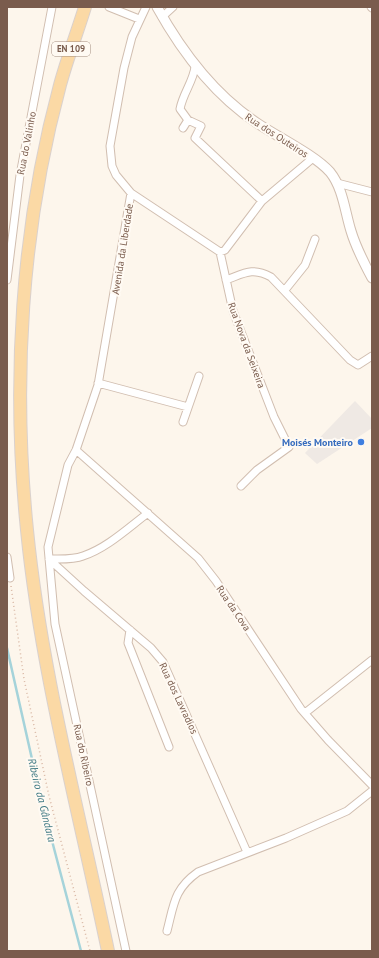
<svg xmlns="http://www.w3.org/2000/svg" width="379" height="958" font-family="'PT Sans',sans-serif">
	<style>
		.industrial { fill: #efe9e4 }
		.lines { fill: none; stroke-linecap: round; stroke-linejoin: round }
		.stream { stroke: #a5d3da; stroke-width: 2.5 }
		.minor-casing { stroke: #d1beb0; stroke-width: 9 }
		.tertiary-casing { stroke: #d1beb0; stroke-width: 11 }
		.primary-casing { stroke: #dad1cd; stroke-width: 14 }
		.path { stroke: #d9b8a5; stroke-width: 1.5; stroke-dasharray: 1 3; stroke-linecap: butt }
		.minor { stroke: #fff; stroke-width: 7 }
		.tertiary { stroke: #fff; stroke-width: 9 }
		.primary { stroke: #fbd9a5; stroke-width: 12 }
		.shop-dot { fill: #3f7fe0; stroke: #fffaf3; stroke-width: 1.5 }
		.labels { text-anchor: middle; stroke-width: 4; stroke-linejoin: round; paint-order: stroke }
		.shield { fill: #fffaf3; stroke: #a28b7f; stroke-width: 1 }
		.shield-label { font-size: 9px; font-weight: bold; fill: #7a5c4d }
		.street-label { font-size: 10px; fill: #7a5c4d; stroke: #fffaf3 }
		.shop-label { font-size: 10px; font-weight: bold; fill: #366cbe; stroke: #fffaf3; text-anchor: end }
		.water-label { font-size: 11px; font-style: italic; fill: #437c86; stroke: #fffaf3 }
	</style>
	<rect width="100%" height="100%" fill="#fdf6ec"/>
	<path class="industrial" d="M355,401L372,419V428L317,464L305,453Z"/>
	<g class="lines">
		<path class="stream" d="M7,648L41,799L81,951"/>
		<defs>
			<path id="minor" d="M109,7L139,19
				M146,7L132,37L124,68L110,146L112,166L116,175L131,193L220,252
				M371,7L372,8
				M162,17L173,7
				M188,120L201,126L195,138L262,201
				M183,128L188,120L180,109C183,93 193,82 195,67
				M337,183L372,192
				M220,252L233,311L274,417L289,447L257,470L241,486
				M220,252L225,250L262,201L313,158
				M7,280L20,175L52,7
				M226,280C245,273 252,267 271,277L350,360L358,365L372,356
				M285,290L305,265L315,239
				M98,383L188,407
				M183,422L199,376
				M76,450L198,558L216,581L301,709L328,740L372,785
				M7,557L10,578
				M49,559L84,591L151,648L163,662L247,852
				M49,559C60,559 73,560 83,556C107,548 128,528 148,513
				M130,630L128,643L169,747
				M305,713L372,660
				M167,931C174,904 174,889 198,872L286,838L347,811L372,791
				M126,951L55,624L48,547L68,465L76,450L98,385L131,193"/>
			<path id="tertiary" d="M157,7C182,52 213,94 257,123C276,136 315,155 330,172C343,188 345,212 351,231C356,248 364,263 372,278"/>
			<path id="primary" d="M85,7C77,33 67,59 60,85C21,229 12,382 27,530C41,672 79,811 108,951"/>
		</defs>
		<use href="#minor" class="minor-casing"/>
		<use href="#tertiary" class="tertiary-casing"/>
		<use href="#primary" class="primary-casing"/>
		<path class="path" d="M11,586L24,679L49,796L90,951"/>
		<use href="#minor" class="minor"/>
		<use href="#tertiary" class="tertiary"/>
		<use href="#primary" class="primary"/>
	</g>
	<circle class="shop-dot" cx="361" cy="442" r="4"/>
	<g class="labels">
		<rect class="shield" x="52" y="42" width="38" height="14" rx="3"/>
		<g class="shield-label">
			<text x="71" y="52">EN 109</text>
		</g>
		<g class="street-label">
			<text transform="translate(277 135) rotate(33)" y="4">Rua dos Outeiros</text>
			<text transform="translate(26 143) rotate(-79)" y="4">Rua do Valinho</text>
			<text transform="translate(122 249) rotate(-81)" y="4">Avenida da Liberdade</text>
			<text transform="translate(247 345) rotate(70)" y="4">Rua Nova da Seixeira</text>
			<text transform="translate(234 608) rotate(56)" y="4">Rua da Cova</text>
			<text transform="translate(179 698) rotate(65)" y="4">Rua dos Lavradios</text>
			<text transform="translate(84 755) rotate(78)" y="4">Rua do Ribeiro</text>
		</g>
		<g class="shop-label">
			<text x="353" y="446">Moisés Monteiro</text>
		</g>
		<g class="water-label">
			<text transform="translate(42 800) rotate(76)" y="4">Ribeiro da Gândara</text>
		</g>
	</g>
	<rect width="379" height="958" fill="none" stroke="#7a5c4d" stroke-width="16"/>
</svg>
